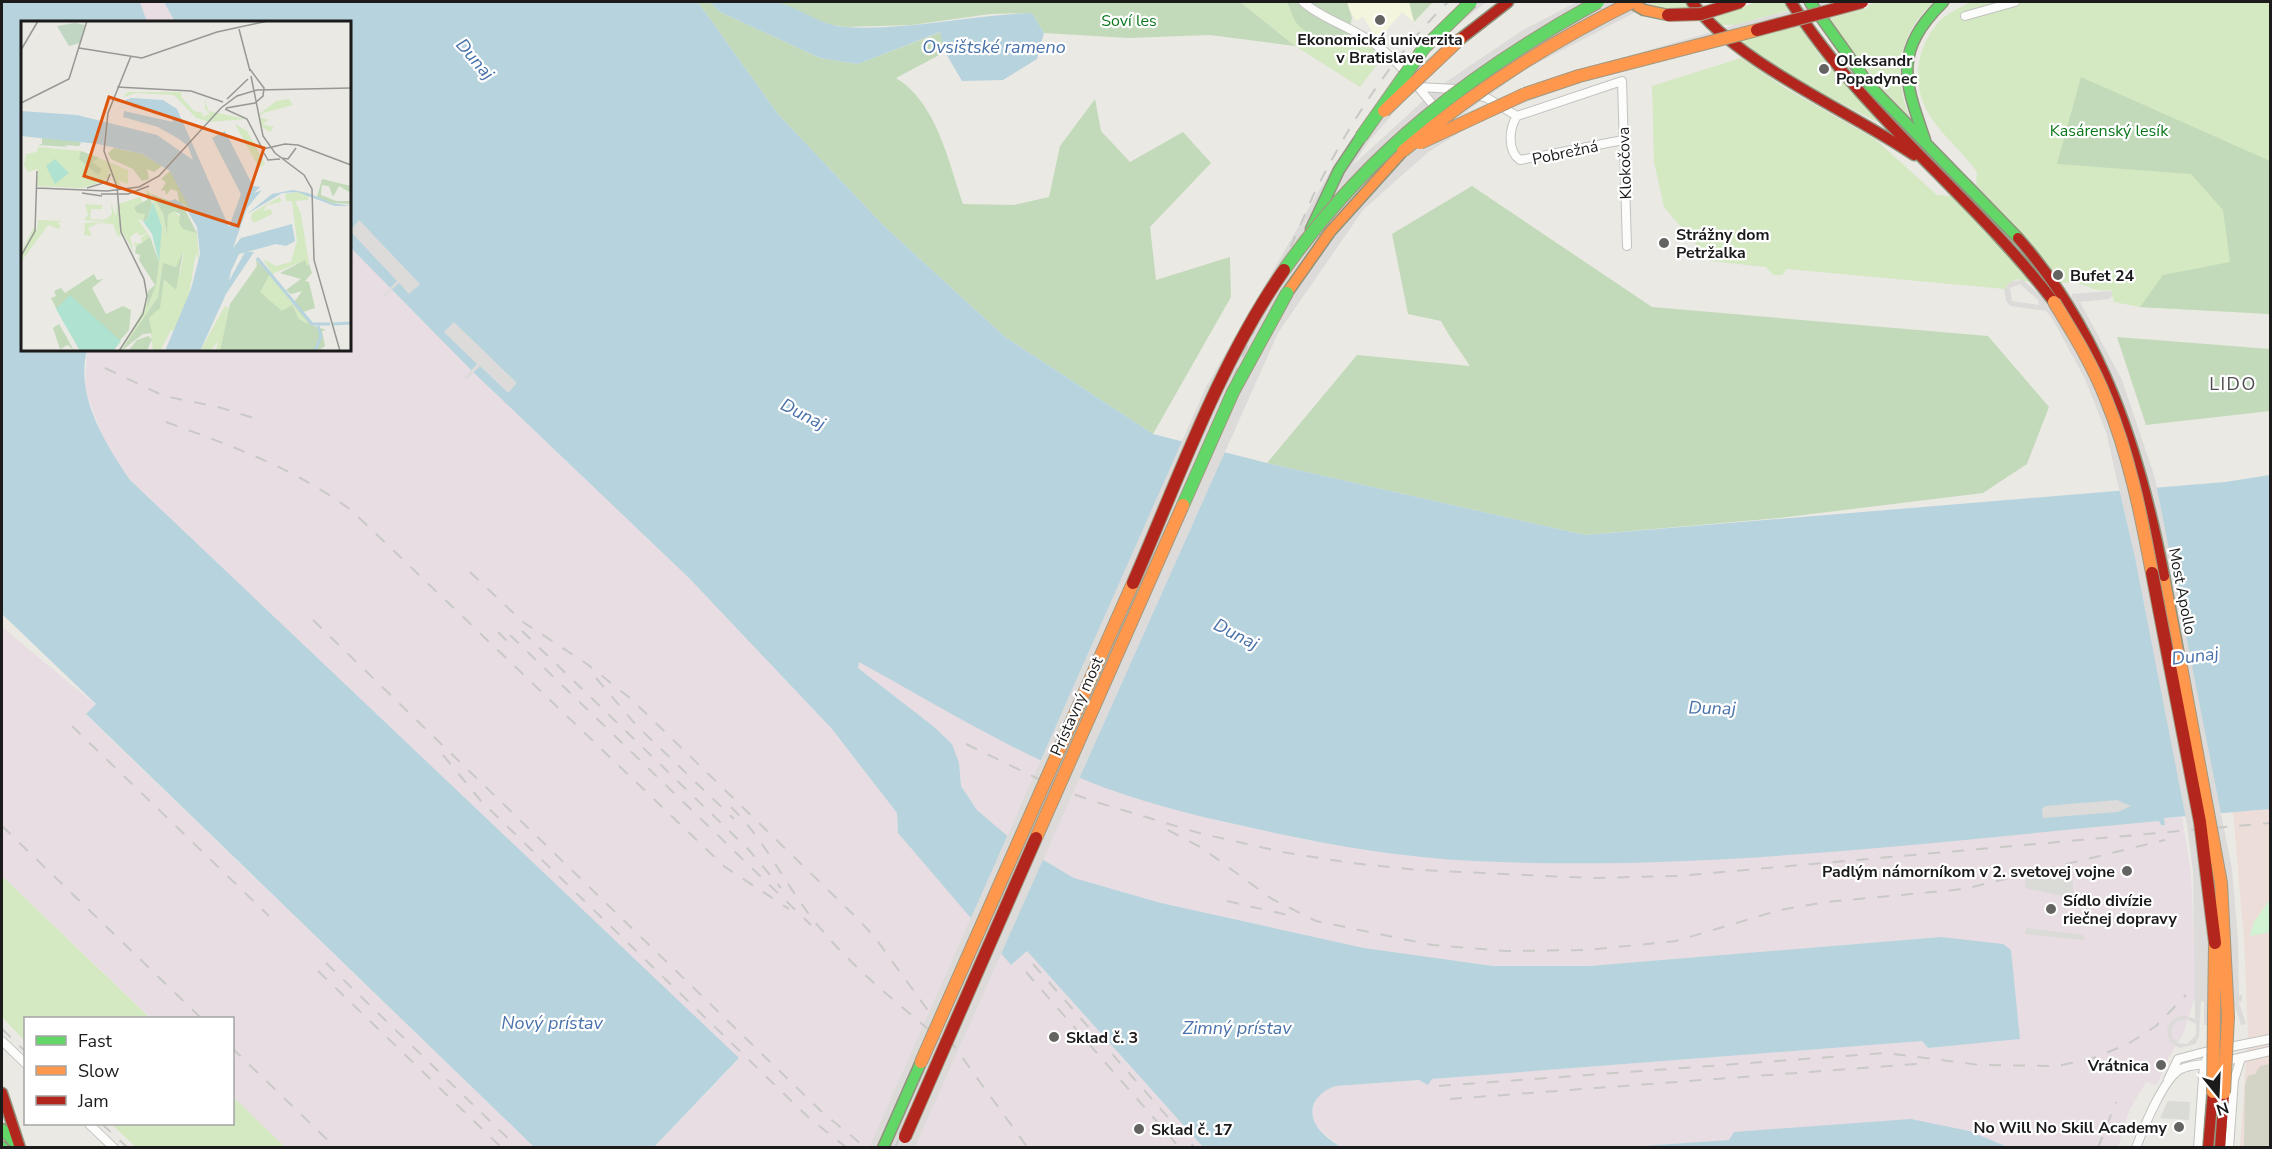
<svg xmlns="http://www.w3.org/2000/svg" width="2272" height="1149" font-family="'Nunito Sans',sans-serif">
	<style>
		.commercial { fill: #edddd8 }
		.industrial { fill: #e8dde2 }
		.education { fill: #f4f5dd }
		.construction { fill: #d3d3c6 }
		.grass { fill: #d4e8c2 }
		.forest { fill: #c2dab9 }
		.park { fill: #d1f2d3 }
		.parking { fill: #dadad7 }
		.water { fill: #b7d3de }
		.pier { fill: #dcdbd9; fill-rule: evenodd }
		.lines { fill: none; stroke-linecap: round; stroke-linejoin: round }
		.street-casing { stroke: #c2c2c0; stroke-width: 10 }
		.fast-casing { stroke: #90937d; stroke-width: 13 }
		.slow-casing { stroke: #90937d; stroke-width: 13 }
		.jam-casing { stroke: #90937d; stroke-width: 13 }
		.street { stroke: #fcfcfb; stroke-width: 8 }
		.fast { stroke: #63d668; stroke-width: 10 }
		.slow { stroke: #ff974d; stroke-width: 10 }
		.jam { stroke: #b3261e; stroke-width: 10 }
		.rail { stroke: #c9c9c8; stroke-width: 2; stroke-dasharray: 12 12; stroke-linecap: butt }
		.fast-bridge-casing { stroke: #a09881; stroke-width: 14; stroke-linecap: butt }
		.slow-bridge-casing { stroke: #a09881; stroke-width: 14; stroke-linecap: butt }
		.jam-bridge-casing { stroke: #a09881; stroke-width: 14; stroke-linecap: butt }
		.fast-bridge { stroke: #63d668; stroke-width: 12 }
		.slow-bridge { stroke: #ff974d; stroke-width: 12 }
		.jam-bridge { stroke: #b3261e; stroke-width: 12 }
		.poi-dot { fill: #636361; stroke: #fff; stroke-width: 2 }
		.labels { text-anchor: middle; stroke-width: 4.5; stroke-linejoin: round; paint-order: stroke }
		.park-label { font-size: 16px; fill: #0b771c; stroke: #fff }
		.poi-label { font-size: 16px; font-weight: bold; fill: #1b1b1b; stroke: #fff; text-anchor: start }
		.street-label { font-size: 16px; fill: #1b1b1b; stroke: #fff }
		.water-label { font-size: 18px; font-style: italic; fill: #4972aa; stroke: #fff }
		.neighbourhood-label { font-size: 18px; letter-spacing: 1.5px; fill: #4e4e4e; stroke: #fff }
		.inset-river { fill: none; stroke: #b7d3de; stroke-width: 3 }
		.inset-road { fill: none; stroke: #979794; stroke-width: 1.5 }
		.view { fill: #de560d; fill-opacity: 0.15; stroke: #de560d; stroke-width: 3 }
		.inset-edge { fill: none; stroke: #1b1b1b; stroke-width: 3 }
	</style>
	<rect width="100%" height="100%" fill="#eae9e4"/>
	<path class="commercial" d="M2270,809V1147H2240L2248,1034L2244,939L2233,812Z"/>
	<path class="industrial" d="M140,2H164L175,22H147Z
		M350,247L472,371L689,578L832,729L897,813L898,833L1012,965L1027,951L1203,1147H654L739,1059L130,480L104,441L85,389L87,350H350Z
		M2,627L96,705L86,715L534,1147H285L233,1097L232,1018H151L2,876Z
		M859,662L1018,749L1081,778L1202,817L1306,840L1392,853L1472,861L1755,857L2159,821L2161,825L2165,824L2163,818L2182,817L2191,873L2196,993L2183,1034L2169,1057L2157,1085L2146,1082L2129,1111L2118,1147H2008L1996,1141L1730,1140L1628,1147H1340L1315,1125L1312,1112L1318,1096L1326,1089L1336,1086L1419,1080L1428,1085L1432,1079L1922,1041L1928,1048L2019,1039L2011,950L1941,937L1589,966H1493L1364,948L1161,903L1074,878L1018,845L977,810L961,786L959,763L933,726L858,668Z"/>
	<path class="education" d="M1345,2H1433L1414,22L1402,12L1380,38L1373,33L1363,17L1356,21Z"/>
	<path class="construction" d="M2270,1064V1147L2244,1148L2245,1085L2248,1076L2255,1074L2260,1066Z"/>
	<path class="grass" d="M1240,2H1286L1294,18L1333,39L1359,40L1388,50L1360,87L1295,46Z
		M1655,2H1686L1690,9L1668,10L1645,6Z
		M1756,2H1785L1790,10L1735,25H1721L1714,18Z
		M1879,2H1934C1898,34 1892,75 1910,118L1874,79L1827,19L1868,8V5Z
		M1970,2H2270V314L2140,307L2114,302L2111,290C2091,292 2091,285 2074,283C2055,281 2034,285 2017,279L2009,283L2005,289L1787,269L1782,275H1773L1766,267L1710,261L1664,207L1654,162L1652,86L1741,58L1785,88L1875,139L1937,195L1949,196L1976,185L1977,172C1964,153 1945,138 1932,119C1911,89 1914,49 1939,22C1947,13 1960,8 1970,2Z
		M1800,26L1818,53L1879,123L1795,79L1741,41Z
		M2,876L149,1017L151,1018H26L25,1041L2,1017Z
		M233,1097L285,1147H136L111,1124H232Z"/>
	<path class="forest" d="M698,2H710L720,12L820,58L858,64L941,32L945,52L896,78C937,103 948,161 963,204L1014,205L1049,197L1060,146L1095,99L1101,131L1130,162L1183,132L1211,163L1150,227L1156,280L1230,257L1231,297L1153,434L1004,336L884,226L778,114Z
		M776,2H1240L1295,46L1210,35L1128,38L1044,33L1032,13L990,14L912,25L845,27L826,24Z
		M1286,2H1347L1352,18L1349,30L1359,40C1339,39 1305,40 1294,19C1291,13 1290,7 1286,2Z
		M1409,2H1433L1414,22Z
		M2081,77L2270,161V314L2140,307L2163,275L2230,262L2223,210L2191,174L2057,164Z
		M1472,186L1652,307L1988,336L2049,407L2027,464L1983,493L1779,518L1585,535L1267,463L1357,355L1470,366C1460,350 1449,337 1441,321L1408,314L1392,234Z
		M2117,337L2270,349V411L2146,425Z"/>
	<path class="park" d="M2270,899V932L2250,936L2254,922Z"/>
	<path class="parking" d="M2041,874L2073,881V898L2025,888L2026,878Z
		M2026,928L2083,935L2084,940L2025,934Z
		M2168,1101L2190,1102L2189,1120L2160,1118Z"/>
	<path class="water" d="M2,2H140L147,22H22V350H87C75,396 105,443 130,480L739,1058L654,1147H534L86,714L96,704L2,614Z
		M164,2H698L778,114L884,226L1004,336L1153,434L1267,463L1585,535L2225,482L2270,475V809L2164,818L2165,825H2161L2159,821C1932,842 1702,872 1474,861C1398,857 1322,844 1248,827C1191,815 1133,800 1080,778C1003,746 932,702 859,662L858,668L933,726L952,744L959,763L961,786L977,810L1018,845L1074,878L1161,903L1364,948L1493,966H1589L1941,937L2003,944L2011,950L2020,1039L1928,1048L1922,1041L1432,1079L1428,1085L1419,1080L1336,1086C1319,1091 1307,1106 1315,1123C1319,1132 1332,1141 1340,1147H1203L1027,951L1011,965L898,833L897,813L832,729L689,578L472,371L350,247V22H175Z
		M710,2C730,1 755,0 775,2C799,6 818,25 844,27C905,31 970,15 1032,13L1044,33L1037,59L1003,80L962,81L945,52L940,32L858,64L820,58L720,12Z
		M1911,1119L1969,1131L2008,1147H1628L1729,1140L1734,1132Z"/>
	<path class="pier" d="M1468,2H1486L1444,36L1403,82L1447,41L1498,2H1518L1458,48L1414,90L1370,140L1352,166L1437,88L1523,30L1577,2H1655L1526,69L1463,114L1538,82L1735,25L1824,2H1867L1868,5L1580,83L1498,112L1467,128L1427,153L1363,210L1278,333L915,1147L869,1148L1206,387L1335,163L1396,74L1434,31Z
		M1972,180L2039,253L2072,297V294L2110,291L2113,295L2109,299L2080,302L2122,380L2155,478L2232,869L2238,941L2239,995H2242V1001L2239,1002L2246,1024L2241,1025L2234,1004V1042L2230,1047L2224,1093L2207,1091L2210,1044L2209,966L2208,1025H2204V1002L2201,1001L2199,1037L2195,1044L2180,1048L2171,1043L2168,1037L2167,1027L2173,1019L2183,1015L2195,1019L2193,872L2187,824L2135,558L2106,432L2085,379L2053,320L2046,311L2010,306L2006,301L2004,290L2010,282L2023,280L2044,298L2004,248L1946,189ZM2020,284L2038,300L2039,305L2012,301L2010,288ZM2187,1019L2196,1024V1035L2187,1044L2178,1043L2172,1037V1028L2176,1022Z
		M359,220L420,284L409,294L399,283L384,297L383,295L397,281L350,231Z
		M454,322L517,383L508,393L480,366L466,380L464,378L477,364L444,332Z
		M2117,800L2131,806L2118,812L2043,818L2042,808L2046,806Z"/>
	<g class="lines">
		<defs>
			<path id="street" d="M1303,2C1321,18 1346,25 1367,39C1394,55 1413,81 1433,105
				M1965,16L2015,2
				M1418,87L1456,89
				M1476,95L1487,98L1517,116L1622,81L1627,246
				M1517,116C1509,128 1507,151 1520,160L1623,140
				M2,1041L26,1064
				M2230,1047L2270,1039
				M2230,1060L2270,1051
				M2168,1080L2178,1059L2212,1050
				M89,1124L114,1148
				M2136,1148C2143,1129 2164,1077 2181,1069C2189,1065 2200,1065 2209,1063
				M2198,1148L2204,1064L2206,1060
				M2229,1148L2234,1080L2241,1058"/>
			<path id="fast" d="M1810,2L1870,86L2018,238
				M1925,140C1904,79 1893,52 1943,2
				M1311,229L1339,170L1361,137
				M2,1129L17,1145
				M2,1147L3,1148
				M883,1148L921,1062"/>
			<path id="slow" d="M1630,2L1644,10L1668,15
				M1287,293L1330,232L1403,151
				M2164,576L2180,661"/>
			<path id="jam" d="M1692,2C1736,63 1850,111 1914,155
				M1791,2C1863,115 1973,196 2054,302
				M1459,40L1508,2
				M2018,238C2103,334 2140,452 2164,576
				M2,1093L20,1148
				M2208,1148L2213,1092
				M2220,1148L2224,1093"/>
		</defs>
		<use href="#street" class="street-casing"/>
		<use href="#fast" class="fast-casing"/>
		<use href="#slow" class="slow-casing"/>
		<use href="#jam" class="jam-casing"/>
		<use href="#street" class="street"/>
		<use href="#fast" class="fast"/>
		<use href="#slow" class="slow"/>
		<use href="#jam" class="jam"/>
		<path class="rail" d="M105,368L164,396L218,407L257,419
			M166,422C232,446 294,468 351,510L725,867L789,909
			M470,572L523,622L587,664L630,698L860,921L876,939L1028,1148
			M313,620L822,1112L866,1148
			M522,631L749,850L781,888
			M498,632L513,647
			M510,635L811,925
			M596,678L636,725L734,819
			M72,726L269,916
			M966,744L1059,789L1096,802L1199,833L1282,852L1351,863L1419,870L1591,878L1678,876L2270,823
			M443,755L481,801L808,1117L847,1148
			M731,807C765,840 783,881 812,918C849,966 897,1002 942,1041
			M2,826L201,1018
			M1168,830L1202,848L1272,899L1316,921L1432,945L1506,951L1588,950L1676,941L1780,910L1826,902L1964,889L2165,840
			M1227,901L1296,917
			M326,963L518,1148
			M1033,964L1195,1148
			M318,971L502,1148
			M1026,972L1180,1148
			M2,1029L26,1052
			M232,1048L336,1148
			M1439,1086L1885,1053L1980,1065L2057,1066L2091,1059L2128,1044L2156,1026L2186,995
			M1450,1099L1929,1063
			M102,1124L128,1148
			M895,1148L1313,196C1348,125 1391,58 1448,2
			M2098,1148L2116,1102"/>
		<defs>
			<path id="fast-bridge" d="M1361,137L1424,48L1471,2
				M1284,270C1369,150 1471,72 1598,2
				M1183,505L1233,392L1287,293"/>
			<path id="slow-bridge" d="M1525,94L1579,76L1757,30
				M1384,111L1459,40
				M1420,143L1525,94
				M1403,151C1473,91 1549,43 1632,2
				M2054,302C2073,333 2093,365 2106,399C2129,455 2141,514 2152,573
				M2180,661L2221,883L2228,1017L2224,1093
				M1036,838L1183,505
				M921,1062L1133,583
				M2213,1092L2215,943"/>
			<path id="jam-bridge" d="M1668,15L1701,14L1740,2
				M1757,30L1862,2
				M2152,573L2200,822L2215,943
				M1133,583C1178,480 1219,363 1284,270
				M905,1137L1036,838"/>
		</defs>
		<use href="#fast-bridge" class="fast-bridge-casing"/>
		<use href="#slow-bridge" class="slow-bridge-casing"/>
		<use href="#jam-bridge" class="jam-bridge-casing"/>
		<use href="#fast-bridge" class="fast-bridge"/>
		<use href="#slow-bridge" class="slow-bridge"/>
		<use href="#jam-bridge" class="jam-bridge"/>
	</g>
	<g class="poi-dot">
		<circle cx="1380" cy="20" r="6"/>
		<circle cx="1824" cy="69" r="6"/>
		<circle cx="1664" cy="243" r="6"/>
		<circle cx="2058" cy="275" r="6"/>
		<circle cx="2127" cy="871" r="6"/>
		<circle cx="2051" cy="909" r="6"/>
		<circle cx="1054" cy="1037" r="6"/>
		<circle cx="2161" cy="1065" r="6"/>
		<circle cx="2179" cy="1127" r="6"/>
		<circle cx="1139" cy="1129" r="6"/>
	</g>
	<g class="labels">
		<g class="park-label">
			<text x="1129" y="26">Soví les</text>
			<text x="2109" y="136">Kasárenský lesík</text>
		</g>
		<g class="poi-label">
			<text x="1380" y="45" text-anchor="middle">Ekonomická univerzita<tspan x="1380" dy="18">v Bratislave</tspan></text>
			<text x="1836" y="66">Oleksandr<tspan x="1836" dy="18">Popadynec</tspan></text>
			<text x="1676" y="240">Strážny dom<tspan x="1676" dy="18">Petržalka</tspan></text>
			<text x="2070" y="281">Bufet 24</text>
			<text x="2115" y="877" text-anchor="end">Padlým námorníkom v 2. svetovej vojne</text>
			<text x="2063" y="906">Sídlo divízie<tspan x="2063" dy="18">riečnej dopravy</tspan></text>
			<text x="1066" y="1043">Sklad č. 3</text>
			<text x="2149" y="1071" text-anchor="end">Vrátnica</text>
			<text x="2167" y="1133" text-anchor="end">No Will No Skill Academy</text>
			<text x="1151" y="1135">Sklad č. 17</text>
		</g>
		<g class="street-label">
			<text transform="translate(1565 152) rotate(-12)" y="6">Pobrežná</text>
			<text transform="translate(1624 163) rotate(-92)" y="6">Klokočova</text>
			<text transform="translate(2183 591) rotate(79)" y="6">Most Apollo</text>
			<text transform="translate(1076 706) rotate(-66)" y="6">Prístavný most</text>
		</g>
		<g class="water-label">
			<text x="994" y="53">Ovsištské rameno</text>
			<text transform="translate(475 59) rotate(49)" y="6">Dunaj</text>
			<text transform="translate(803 414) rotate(27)" y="6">Dunaj</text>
			<text transform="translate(1236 634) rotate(27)" y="6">Dunaj</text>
			<text transform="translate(2195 656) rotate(-7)" y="6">Dunaj</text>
			<text transform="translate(1712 708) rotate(1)" y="6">Dunaj</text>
			<text x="552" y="1029">Nový prístav</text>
			<text x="1237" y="1034">Zimný prístav</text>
		</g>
		<g class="neighbourhood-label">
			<text x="2233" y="390">LIDO</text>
		</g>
	</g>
	<g transform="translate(21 21)">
		<rect width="330" height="330" fill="#eae9e4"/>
		<path d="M107,71H160L161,77L173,90L182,92L181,96L189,93L184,88L178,90L184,88V78L187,90L225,98L188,101L175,97L153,74L116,72L102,76ZM268,78L272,84L242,92L238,96L248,99L241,103L253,106L249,111L240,105L237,94L255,80ZM214,103L226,110L244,143L238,147ZM17,126L60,130L78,137L107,149V163L97,159L100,164L95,163L87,149L88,159L61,167L16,165L17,148L7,151L3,144L5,133L16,131ZM127,169L142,192L145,211L147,194L153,190L176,212L178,241L175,232L168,273L153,310L150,309L139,330H132L128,296L141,271L143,258L152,264L157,252L159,253L163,231L155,246L142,243L137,276L100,330L135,264L141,206L129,174L124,171ZM276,171L288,174L287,179L274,180L280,193L288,243L286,246L282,240L251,253L242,238L255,245L270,241L276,220L271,180H265L264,173ZM119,176L122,181L113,186L124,193L122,200L117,198L129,216L115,227L113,222H121L120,217L126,212L119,215L116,211L109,216L113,231L101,211L97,183ZM259,176L260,181L246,184L242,190L250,188L251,193L233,202L230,198L231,192ZM90,181L95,196L96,182L101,215L96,205L100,214L97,216L92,203L77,202L67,207L71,215L63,214L64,202L87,201L63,199L67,194L64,183L77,184L79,188L77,184H81V188H70L69,198L82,199L90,196L86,197L91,193ZM17,199L42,200L36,202L40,205L38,208L27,204L0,241V231L13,206L16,209ZM249,253L272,283L288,302L278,298L271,284L261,290L238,271ZM204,285L208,288L199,330H195L197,320L189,330H179Z" fill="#d4e8c2"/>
		<path d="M21,116L50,118L60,122L58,125L43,124L47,126L17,124L21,123ZM93,127L121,133L141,145L133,151L126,148L128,158L121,160L112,148L90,138L87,132ZM60,130L78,137L71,141L81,148L77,154L58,138ZM149,150L162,170L170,191L163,183L154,182L158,180L156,170L150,168L145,174L144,169L140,170L145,161L140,158ZM301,158L330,165V172L318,165L312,176L308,165L301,164L300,174L315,180H330V183L311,182L296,176ZM126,172L129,174L131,184L126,199L122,200L124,193L116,192L113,186L126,179ZM130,173L162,185L176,212L162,208L158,202L159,193L153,190L147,194L146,214L142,192ZM129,216L138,241L135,264L126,287L127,270L134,264L118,239L119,234L114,232L115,226ZM162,231L155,269L143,258L139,287L128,297L131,312L122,313L100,330L137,276L142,242L155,246ZM235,239L249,253L239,271L261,290L271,284L278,298L288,303L272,283L281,270L270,273L265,269L280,258L259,252L284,239L286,245L288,243L291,252L284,260L288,261L294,287L282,291L291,304L305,309L301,310L304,325L297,330H199L209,283L236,245ZM73,253L76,259L82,258L71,267L85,293L102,285L110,289L108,309L95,324L43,302L30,277L35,275L33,270L40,267L44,272ZM38,303L45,315L53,330L47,324L39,328L32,307ZM127,315L131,318L126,330H107L116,319Z" fill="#c2dab9"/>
		<path d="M54,2L64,4L59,22L48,25L36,5Z" fill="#c2d6c4"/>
		<path d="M34,138L48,152L34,163L25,145ZM132,181L141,206L138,241L131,213L122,200L126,199ZM49,274L100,320L92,330H59L35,288Z" fill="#afe2d0"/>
		<path d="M110,77L142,79L156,88L208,206L220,173L191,117L204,110L232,165L239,166L233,172L241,169L226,187L212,227L220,217L271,203L274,220L265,225L255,223L218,233L210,250L208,260L224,231H233L205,273L179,330H144L170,268L179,233L176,206L166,189L147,181L154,178L169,188L149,150L121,133L77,123L0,115V90L56,94L136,114L172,139L167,125L158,118L137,106L102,96L103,90L152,101L151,96L112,86L104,79ZM272,169L287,172L311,182L330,185H314L276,171L261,172L226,193L251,173Z" fill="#b7d3de"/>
		<path class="inset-river" d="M236,237L291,303H309M312,303L330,302M294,330L300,315L297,305"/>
		<path class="inset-road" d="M218,8L229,50M58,27L121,37L196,11L247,0M0,29L17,0M230,55L242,115L254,132L283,154L291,168L293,239L319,330M96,66L170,70L202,81M206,78L227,58M0,82L48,58L66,0M205,87L234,82L242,75L243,67L228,47M204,88L226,98L242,129M242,128L264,123L277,124L330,144M243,132L247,139L259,138M260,137L267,138L275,127M16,167L86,170L118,166L138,155L200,87L216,75L236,69L330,67M66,167L86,161L89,153M61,172L81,175M80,173H107L128,165M0,235L14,210L16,150M98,330L122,293L126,275L123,258L100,211L96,166L83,130L87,92L110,35"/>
		<path class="view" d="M88,76L243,127L217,205L63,155Z"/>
		<rect width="330" height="330" class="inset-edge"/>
	</g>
	<rect width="2272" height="1149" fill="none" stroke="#1b1b1b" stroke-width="6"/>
	<rect x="24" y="1017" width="210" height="108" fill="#ffffff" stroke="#a4a4a4" stroke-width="1.5"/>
	<rect x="36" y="1036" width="30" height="9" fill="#63d668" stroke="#a4a4a4" stroke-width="1.5"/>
	<text x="78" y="1047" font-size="18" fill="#1b1b1b">Fast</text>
	<rect x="36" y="1066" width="30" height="9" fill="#ff974d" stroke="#a4a4a4" stroke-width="1.5"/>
	<text x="78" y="1077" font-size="18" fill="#1b1b1b">Slow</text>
	<rect x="36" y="1096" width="30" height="9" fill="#b3261e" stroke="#a4a4a4" stroke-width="1.5"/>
	<text x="78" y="1107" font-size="18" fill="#1b1b1b">Jam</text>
	<g transform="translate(2218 1095) rotate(162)" stroke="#ffffff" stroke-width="4.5" paint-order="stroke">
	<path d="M0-4.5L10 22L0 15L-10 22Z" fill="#1b1b1b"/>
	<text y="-9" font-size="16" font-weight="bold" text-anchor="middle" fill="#1b1b1b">N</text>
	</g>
</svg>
